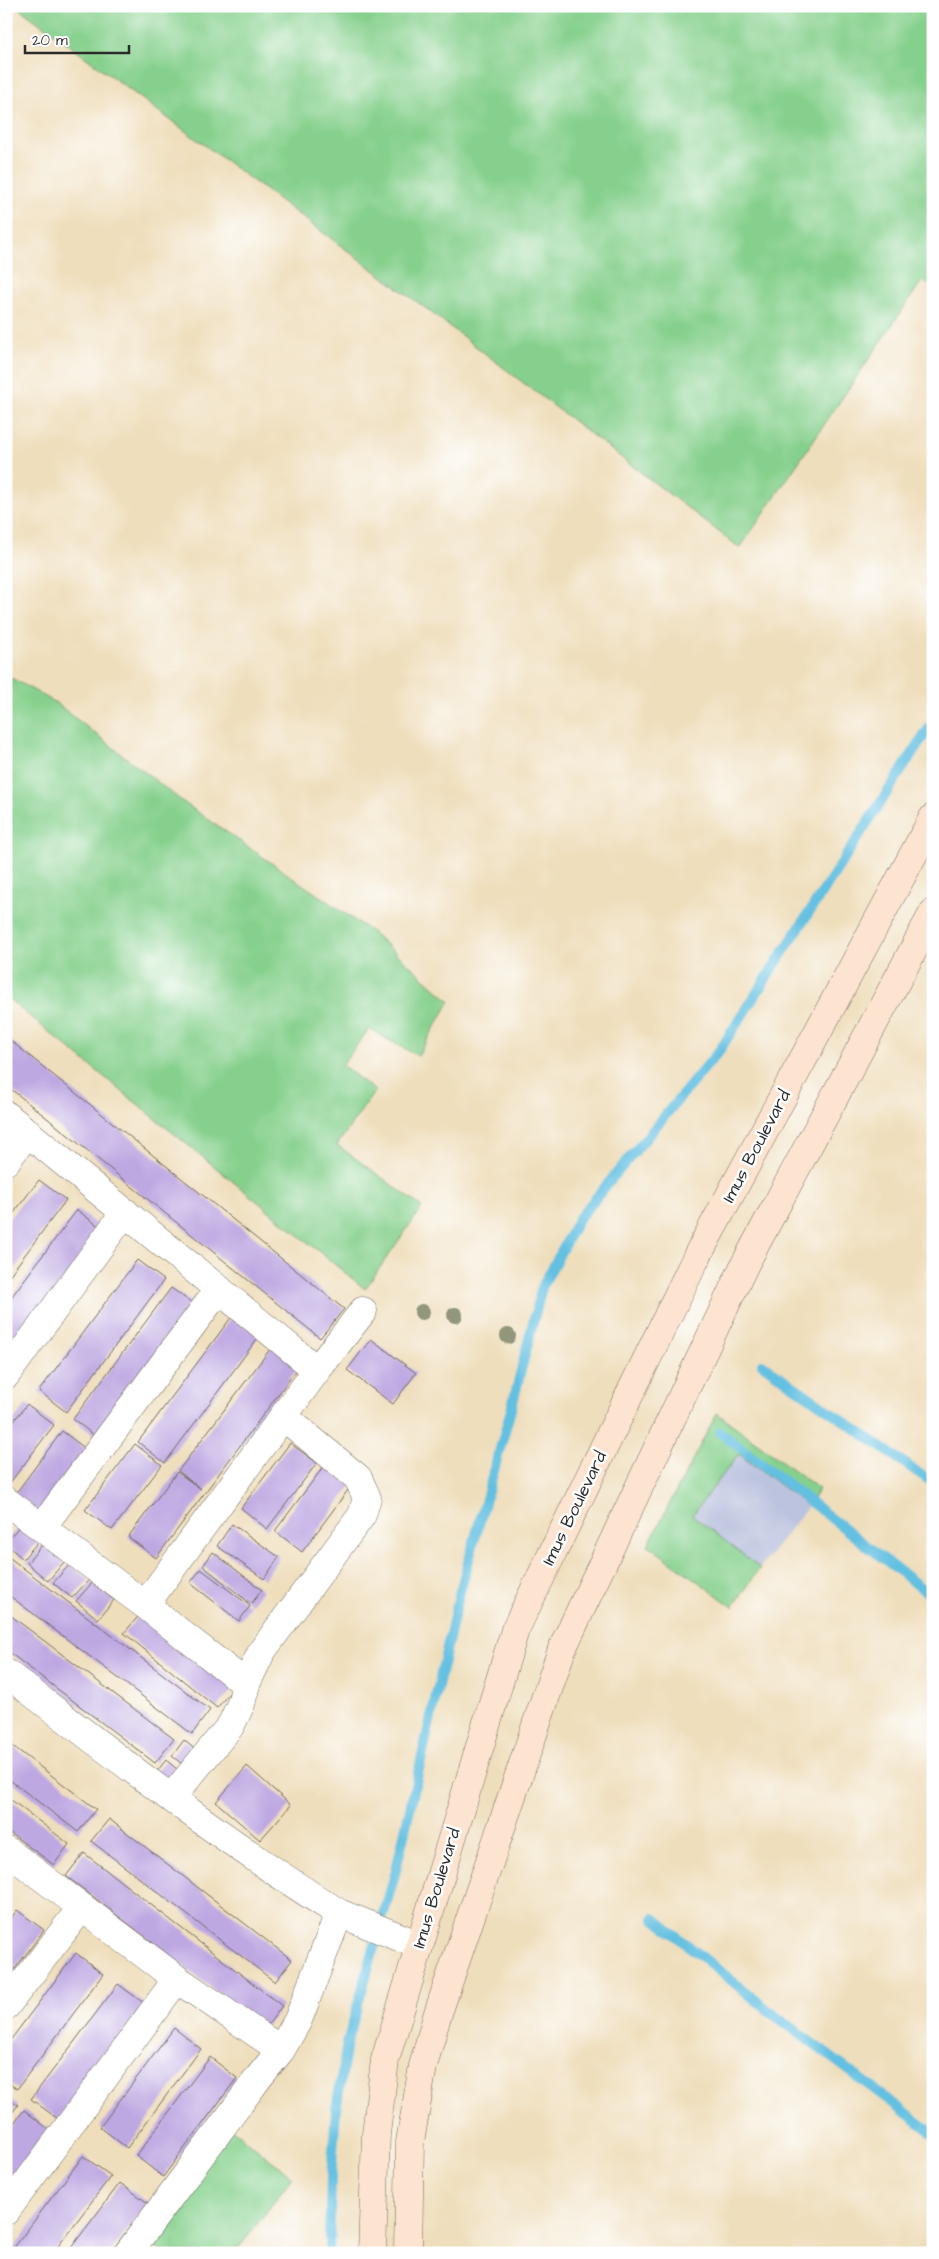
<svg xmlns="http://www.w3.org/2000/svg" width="939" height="2259" font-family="'Architects Daughter',sans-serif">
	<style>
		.industrial { fill: #bcc3de }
		.green { fill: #86d08d; stroke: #587e5c }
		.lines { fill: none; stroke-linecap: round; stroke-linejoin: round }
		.stream { stroke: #63c0e1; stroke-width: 10 }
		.building { fill: #bea8e2 }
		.minor-casing { stroke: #706a5e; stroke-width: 29 }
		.secondary-casing { stroke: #706a5e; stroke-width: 29 }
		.minor { stroke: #fff; stroke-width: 28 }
		.secondary { stroke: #fde4d1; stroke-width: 28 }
		.tree { fill: #92977c }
		.labels { text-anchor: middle; stroke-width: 5; stroke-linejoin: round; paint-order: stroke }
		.street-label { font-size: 18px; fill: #2b2b2b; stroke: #fff }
	</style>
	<rect width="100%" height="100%" fill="#fff"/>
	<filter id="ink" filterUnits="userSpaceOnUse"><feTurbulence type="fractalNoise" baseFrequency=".02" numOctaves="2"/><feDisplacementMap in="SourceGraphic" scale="10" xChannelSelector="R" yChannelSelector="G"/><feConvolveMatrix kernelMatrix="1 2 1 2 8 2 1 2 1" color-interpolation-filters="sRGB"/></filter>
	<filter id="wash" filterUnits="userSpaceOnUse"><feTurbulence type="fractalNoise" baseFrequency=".0096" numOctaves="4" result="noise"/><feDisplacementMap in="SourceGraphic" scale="20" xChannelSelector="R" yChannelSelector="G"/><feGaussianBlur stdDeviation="1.12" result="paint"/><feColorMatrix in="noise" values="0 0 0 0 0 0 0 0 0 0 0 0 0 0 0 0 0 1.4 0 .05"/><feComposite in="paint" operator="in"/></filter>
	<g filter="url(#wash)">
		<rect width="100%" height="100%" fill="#efdebc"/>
		<path class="industrial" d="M739,1454L808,1506L760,1568L692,1516Z"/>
		<path class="green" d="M16,6H933V287L922,281L740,548L428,310Z
			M6,675L56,703L183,802L373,933L450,1001L418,1056L369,1029L342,1065L375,1091L337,1145L422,1207L365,1289L6,997Z
			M717,1413L819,1489L808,1506L739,1454L692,1515L760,1568L733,1607L648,1545Z
			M231,2129L293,2177L235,2253H162L146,2241Z"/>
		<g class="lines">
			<path class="stream" d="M762,1364L933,1483
				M720,1432L933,1597
				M654,1918L773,2014L933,2133
				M329,2253L331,2178L336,2110L347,2043L395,1874L459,1595L512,1406L542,1287L579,1218L719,1051L933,722"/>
		</g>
		<g id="blocks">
			<path class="building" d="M6,1037L344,1309L320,1338L6,1085Z
				M39,1180L66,1200L6,1280V1223Z
				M77,1210L104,1230L6,1360V1304Z
				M137,1260L164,1280L66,1412L39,1391Z
				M171,1288L199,1308L100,1440L73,1419Z
				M236,1311L263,1331L165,1463L138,1442Z
				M371,1339L416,1373L393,1404L347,1370Z
				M277,1340L304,1360L156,1558L128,1537L177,1472L201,1489L178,1471Z
				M27,1404L54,1425L6,1488V1431Z
				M62,1431L90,1452L40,1517L13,1497Z
				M290,1443L317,1463L267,1529L241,1508Z
				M135,1444L162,1465L112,1530L85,1510Z
				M324,1466L351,1486L302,1552L275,1531Z
				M232,1524L279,1557L264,1579L217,1546Z
				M20,1526L38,1542L23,1559L6,1544V1541Z
				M42,1545L64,1562L48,1581L27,1563Z
				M213,1552L262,1590L251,1604L203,1566Z
				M6,1555L210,1710L192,1734L6,1593Z
				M70,1564L89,1580L72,1598L53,1583Z
				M201,1569L250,1606L239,1621L190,1583Z
				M92,1583L114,1600L98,1619L76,1601Z
				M6,1612L174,1739L155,1763L6,1650Z
				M142,1612L235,1686L217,1708L124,1633Z
				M184,1740L199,1753L187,1768L172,1756Z
				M6,1741L96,1809L78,1832L6,1777Z
				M166,1760L183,1774L170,1789L154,1775Z
				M247,1766L291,1805L260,1840L216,1802Z
				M6,1796L69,1844L54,1865L6,1830Z
				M109,1819L292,1960L275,1982L91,1841Z
				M84,1853L282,2006L265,2029L66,1876Z
				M17,1910L44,1930L6,1981V1925Z
				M76,1953L103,1974L17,2089L6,2081V2046Z
				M118,1984L145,2004L58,2119L31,2099Z
				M174,2028L201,2049L127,2148L100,2127Z
				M210,2057L237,2078L163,2177L136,2156Z
				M6,2096L18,2105L6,2121Z
				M24,2110L51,2131L6,2190V2133Z
				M83,2156L111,2176L86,2209L53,2253H10Z
				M120,2183L148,2203L111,2252L67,2253Z"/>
		</g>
	</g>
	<g filter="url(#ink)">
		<use href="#blocks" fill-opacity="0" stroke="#706a5e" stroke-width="1"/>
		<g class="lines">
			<defs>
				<path id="minor" d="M6,1115L317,1370
					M6,1161L28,1132
					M6,1375L125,1212
					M6,1501L145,1605L246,1684L241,1704L231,1725L171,1798
					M42,1527L219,1289
					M145,1605L317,1370L363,1311
					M6,1673C115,1756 223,1841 339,1913L298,2020L281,2050L259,2077L128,2253
					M246,1684L262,1651L362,1515L367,1498L358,1478L284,1417
					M6,1850L177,1979L281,2050
					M339,1913L419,1945
					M6,2006L82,1907
					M6,2211L177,1979"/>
				<path id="secondary" d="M372,2253L376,2134L385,2060L515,1630L696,1258L933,818
					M408,2253L410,2142L423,2066L437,2016L562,1649L745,1264L933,913"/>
			</defs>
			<use href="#minor" class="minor-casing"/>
			<use href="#secondary" class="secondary-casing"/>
			<use href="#minor" class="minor"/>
			<use href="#secondary" class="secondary"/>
		</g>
		<g class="tree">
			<circle cx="422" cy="1312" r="8"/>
			<circle cx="455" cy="1315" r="8"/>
			<circle cx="508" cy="1336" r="8"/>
		</g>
	</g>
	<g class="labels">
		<g class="street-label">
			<text transform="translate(756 1146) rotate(-62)" y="6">Imus Boulevard</text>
			<text transform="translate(574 1508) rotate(-64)" y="6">Imus Boulevard</text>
			<text transform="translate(436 1888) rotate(-73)" y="6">Imus Boulevard</text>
		</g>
	</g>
	<rect width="939" height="2259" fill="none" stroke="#fff" stroke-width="25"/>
	<path d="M25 45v8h104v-8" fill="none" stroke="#2b2b2b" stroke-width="2.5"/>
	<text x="32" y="45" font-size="15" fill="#2b2b2b" stroke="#ffffff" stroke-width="4" paint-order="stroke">20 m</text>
</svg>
